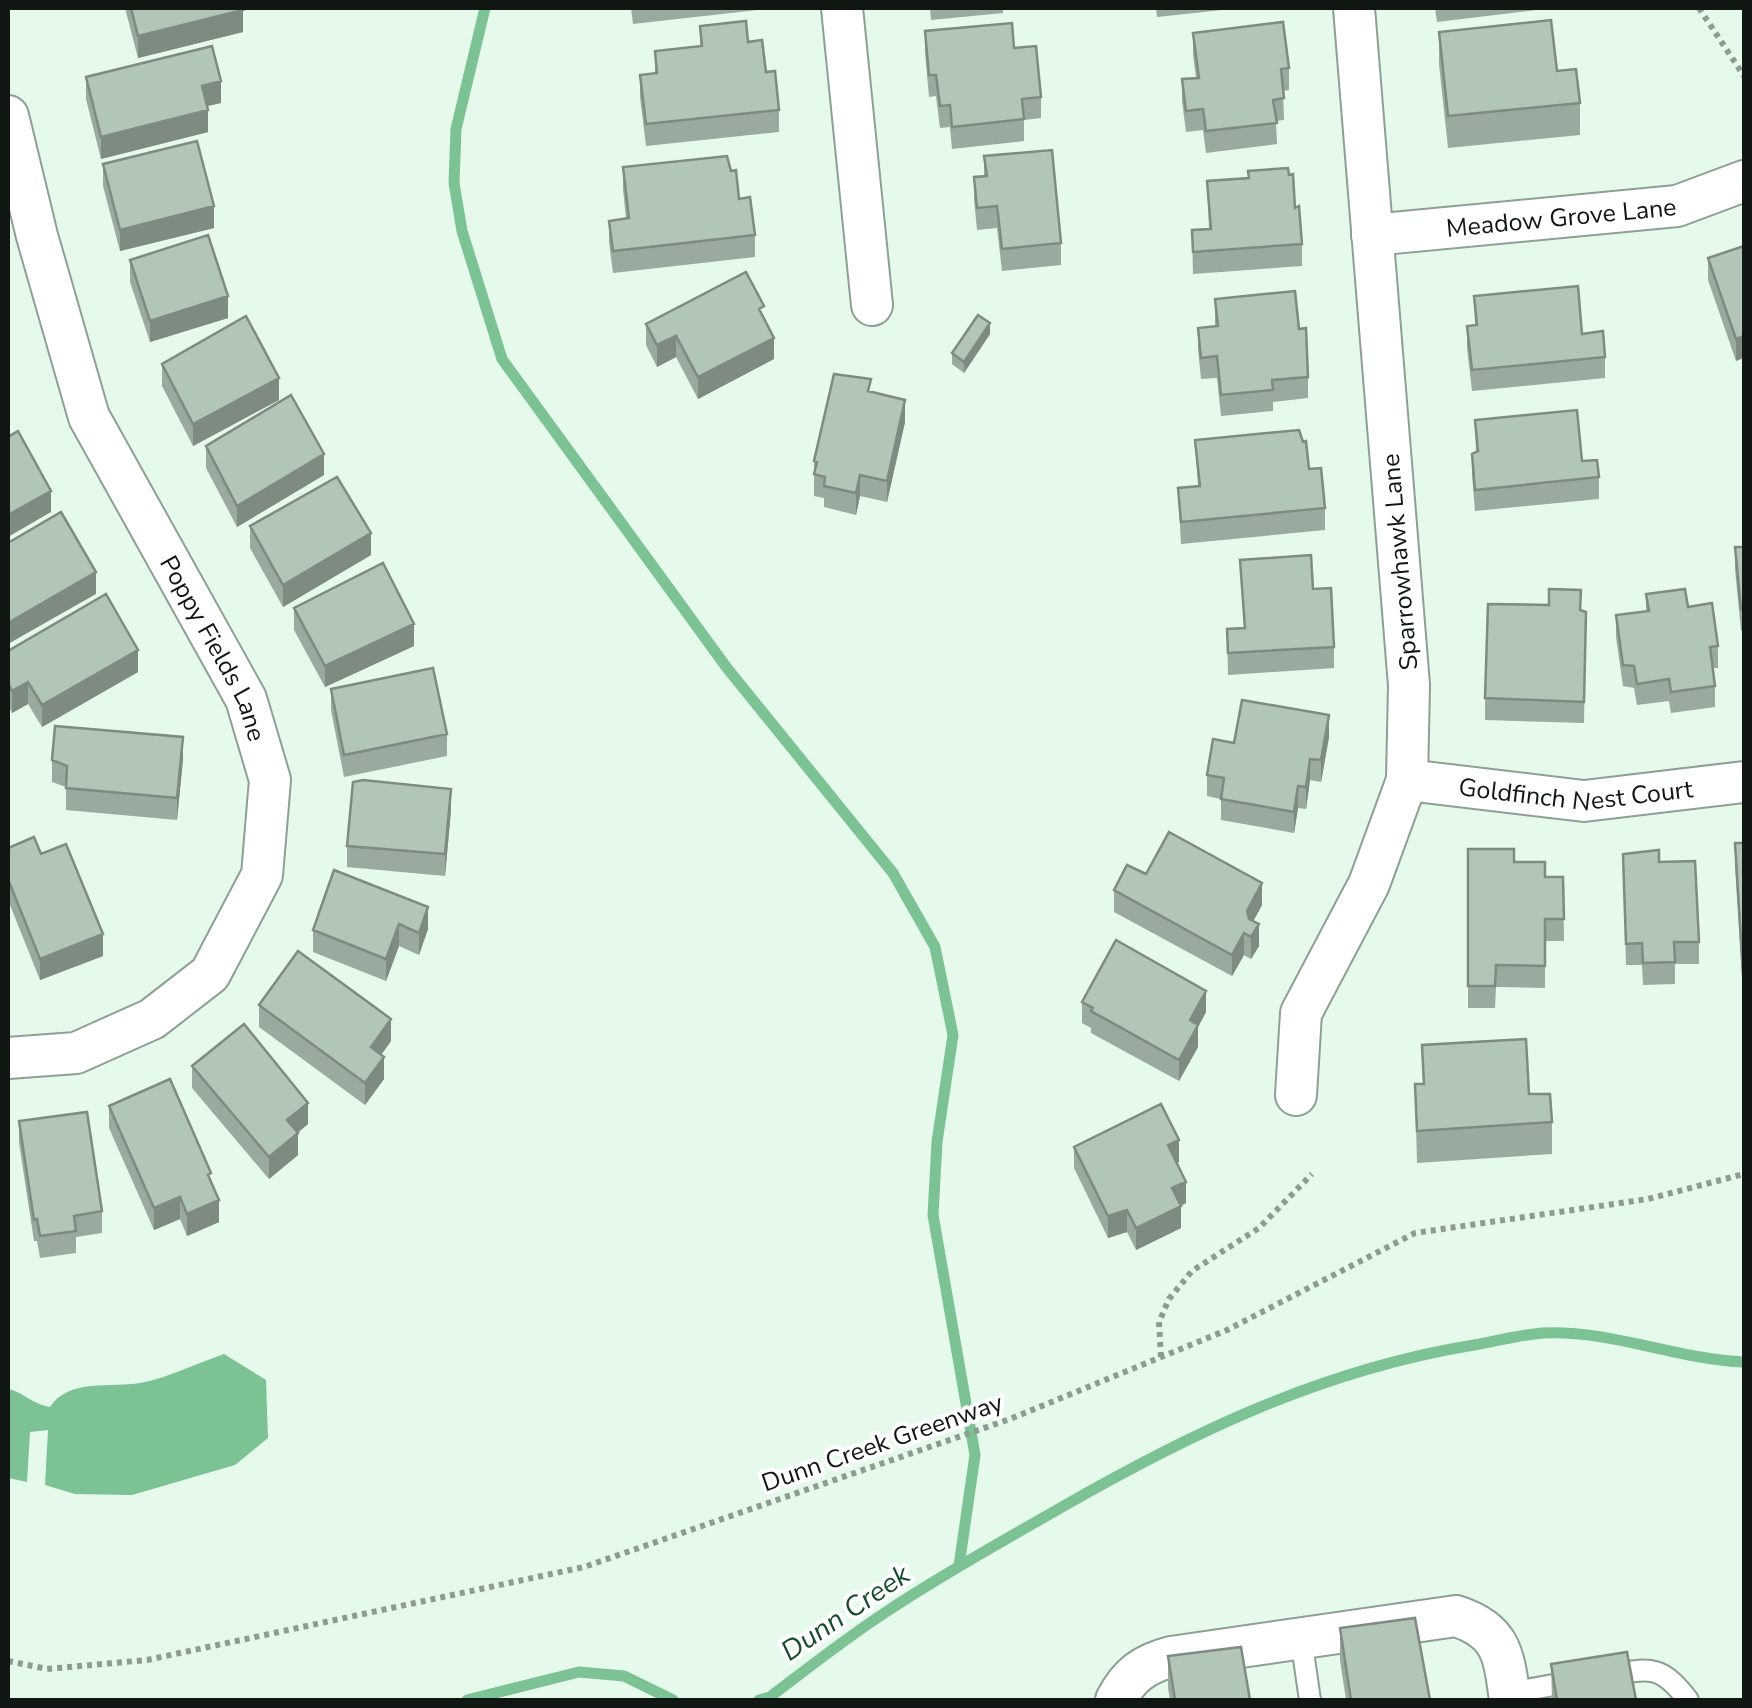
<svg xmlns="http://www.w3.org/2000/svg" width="1752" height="1708" font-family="'Nunito Sans',sans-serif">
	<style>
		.water { fill: #7cc294 }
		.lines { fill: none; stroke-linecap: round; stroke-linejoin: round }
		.stream { stroke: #7cc294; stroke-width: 11 }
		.lane-casing { stroke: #8da093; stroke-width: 24 }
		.street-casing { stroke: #8da093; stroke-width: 44 }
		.path { stroke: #8d9c91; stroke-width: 6; stroke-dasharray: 5 5; stroke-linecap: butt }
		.lane { stroke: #fff; stroke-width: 20 }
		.street { stroke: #fff; stroke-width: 40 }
		.wall { fill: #99aa9e }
		.shaded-wall { fill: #7d8b81 }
		.building { fill: #b2c6b8; stroke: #7d8b81; stroke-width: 2.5 }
		.labels { text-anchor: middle; stroke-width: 8; stroke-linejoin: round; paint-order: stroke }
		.street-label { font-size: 25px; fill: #101712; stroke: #fff }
		.water-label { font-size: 28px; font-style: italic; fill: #174b2d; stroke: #fff }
	</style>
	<rect width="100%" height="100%" fill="#e5faeb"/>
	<path class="water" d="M224,1354L266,1380L268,1438L235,1465L132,1495L75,1494L45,1485L48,1430L30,1432L27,1482L8,1478V1389C26,1393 29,1403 50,1407C69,1378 111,1388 140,1383C168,1378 197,1363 224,1354Z"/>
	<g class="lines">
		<path class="stream" d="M485,8L456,129L454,183L462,231L502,359L727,668L893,873L935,947L953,1035L937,1142L933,1215L975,1455L959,1566
			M467,1700L579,1672L624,1676L673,1700
			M759,1700L770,1697C808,1668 846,1638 886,1612C943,1574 1003,1541 1062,1507C1191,1433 1320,1371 1468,1346C1492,1342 1518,1335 1543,1333C1612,1330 1676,1359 1744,1362"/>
		<defs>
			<path id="lane" d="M1301,1638L1310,1700
				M1604,1676C1648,1669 1659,1662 1688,1700
				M1509,1693L1576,1681"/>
			<g id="street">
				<path d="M842,8L872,305"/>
				<path id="s1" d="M8,116L37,236L89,417L246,699L270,780L262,875L210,974L152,1019L76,1053L8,1058"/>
				<path id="s2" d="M1372,235L1677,206L1744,181"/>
				<path id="s3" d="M1407,780L1584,801L1744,782"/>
				<path d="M1296,1095L1301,1013L1369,884L1407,780L1409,685L1354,8"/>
				<path d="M1116,1700C1129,1675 1144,1664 1171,1657L1456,1616C1503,1631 1504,1657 1510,1700"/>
			</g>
		</defs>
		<use href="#lane" class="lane-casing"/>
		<use href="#street" class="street-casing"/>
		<path class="path" d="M1699,8L1744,76
			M1161,1357L1159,1322L1169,1299L1192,1271L1259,1228L1312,1174
			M8,1661L47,1669L147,1660L584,1567L1010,1419L1227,1330L1415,1233L1648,1199L1744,1174"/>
		<use href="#lane" class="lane"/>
		<use href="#street" class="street"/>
	</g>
	<path class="wall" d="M125,8H242L243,32L138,58Z
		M631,8H766V9L633,24Z
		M930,8H1003V13L931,20Z
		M1156,8H1241L1157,17Z
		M1435,8H1554L1437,22Z
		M700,26L748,42L779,110V132L646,146L640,97V75L655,74V51L700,46Z
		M925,31L1014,48L1041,97V118L1024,120V141L952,149L950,127L940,128L936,96L929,97L925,52Z
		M1439,32L1580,103V135L1448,148L1439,64Z
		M1193,33L1289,68V90L1283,91L1284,120L1276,121L1277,144L1206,153L1203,130L1186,132L1182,101V79L1196,78L1193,55Z
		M86,77L221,103L207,106L208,132L101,159L86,99Z
		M984,156L1061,243V265L1002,271L997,228L977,230L974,199V177L984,176Z
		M103,164L214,228L120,251L103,186Z
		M623,167L739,199L755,235V257L613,273L609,242V221L626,219L623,189Z
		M1207,181L1295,208L1302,244V266L1193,274L1192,230L1209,229Z
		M1744,246L1736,361L1708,280V258Z
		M130,260L228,318L150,342L130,282Z
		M1474,296L1582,334L1605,357V378L1472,391L1467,348V326L1475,325Z
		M1215,299L1299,329L1308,377V398L1273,402V411L1221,416L1217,378L1201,379L1198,349V328L1215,326Z
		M764,320L774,359L698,399L676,357L657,367L646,345V324Z
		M990,334L964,373L952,364V353Z
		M162,364L279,400L193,446L162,386Z
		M871,392L905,422L887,502L860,496L856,515L824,507V498L814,496V461Z
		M1475,420L1599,477V499L1475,511L1472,475V454L1476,452Z
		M1195,440L1309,469L1325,508V530L1181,544L1178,488L1198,486Z
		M206,446L324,475L237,527L206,468Z
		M250,526L371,555L283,607L250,548Z
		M1735,547H1744V631H1741L1735,569Z
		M1240,560L1313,589L1334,647V668L1228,675L1227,629L1244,628Z
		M1646,594L1688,607L1718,646V668H1713L1715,686V707L1671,713L1669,701L1637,705L1634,688L1623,686L1616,637V615L1646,611Z
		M294,608L414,646L325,687L294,630Z
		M1581,610L1586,612L1584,723L1485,720V698Z
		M8,651L138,672L42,727L28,704L12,713L8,705Z
		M331,689L447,734V756L344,777L331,710Z
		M1329,737L1321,782L1310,780L1306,809L1298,808L1294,833L1221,820V799L1207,796V775L1234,743Z
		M183,759L177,820L66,810V787L52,782V760Z
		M451,810L445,876L347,867V846Z
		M1735,843H1744V1011L1735,865Z
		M8,848L103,956L40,980L8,900Z
		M1468,849L1514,862L1545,877H1563L1564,941H1545V988L1496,987L1495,1008H1468Z
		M1623,854L1659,862L1699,942V964H1675V984L1643,985L1642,965H1626Z
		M334,870L428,929L419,955L399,946L386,981L313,952V930Z
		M1146,874L1262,905L1253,921L1259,946L1251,959L1244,955L1232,976L1114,912V890Z
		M1082,1002L1206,1012L1198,1027V1047L1179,1081L1091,1033V1028L1082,1023Z
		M259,1005L391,1041L381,1055L384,1079L365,1105L259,1027Z
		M1422,1045L1552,1122V1154L1417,1163L1415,1084H1423Z
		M192,1066L308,1124L297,1133L298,1155L269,1179L192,1088Z
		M109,1106L211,1181L219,1222L187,1236L180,1219L154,1230L109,1128Z
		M19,1121L102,1211V1233L76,1237V1253L40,1258L37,1241H34L19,1143Z
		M1074,1147L1179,1162L1177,1163L1186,1203L1181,1206V1228L1136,1250L1127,1232L1108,1238L1074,1168Z
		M1340,1628L1430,1700H1346L1340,1660Z
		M1168,1656L1250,1700H1170L1168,1688Z
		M1551,1664L1636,1700H1552Z"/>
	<path class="shaded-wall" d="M243,10V32L138,58V36Z
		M221,81V103L202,107V86Z
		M208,110V132L101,159V137Z
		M214,206V228L120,251V230Z
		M228,296V318L150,342V321Z
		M990,323V334L964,373V362Z
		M676,336V357L657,367V345Z
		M1744,336V358L1736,361V339Z
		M774,338V359L698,399V377Z
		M279,378V400L193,446V424Z
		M905,400V422L887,502V481Z
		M324,454V475L237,527V506Z
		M860,475V496L856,515V493Z
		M51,491V512L8,537V515Z
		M371,533V555L283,607V585Z
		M96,572V594L8,644V623Z
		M414,624V646L325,687V666Z
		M138,650V672L42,727V705Z
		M28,682V704L12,713V691Z
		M1329,715V737L1321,782V760Z
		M183,737V759L177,820V798Z
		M1310,759V780L1306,809V787Z
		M1298,786V808L1294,833V812Z
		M451,789V810L445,876V854Z
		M1262,883V905L1247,933V911Z
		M428,907V929L419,955V933Z
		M399,924V946L386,981V959Z
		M1259,924V946L1251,959V937Z
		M1244,933V955L1232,976V955Z
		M103,934V956L40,980V959Z
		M1206,991V1012L1198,1027V1047L1179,1081V1060L1190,1020Z
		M391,1019V1041L371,1069V1047Z
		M384,1057V1079L365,1105V1083Z
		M308,1103V1124L287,1142V1120Z
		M298,1133V1155L269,1179V1157Z
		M1179,1140V1162L1168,1167V1145Z
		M1186,1182V1203L1172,1210V1188Z
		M180,1197V1219L154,1230V1208Z
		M219,1200V1222L187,1236V1214Z
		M1181,1206V1228L1136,1250V1228Z
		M1127,1210V1232L1108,1238V1216Z"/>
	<path class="building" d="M131,8H242L243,10L138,36Z
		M1551,20L1557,71L1576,69L1580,103L1448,116L1439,32Z
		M746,21L748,42L762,40L766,72L775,71L779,110L646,124L640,75L657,73L655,51L702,46L700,26Z
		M1283,22L1289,68L1281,69L1284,98L1273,100L1277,123L1206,131L1203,109L1186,111L1182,79L1199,78L1193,33Z
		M1012,23L1014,48L1036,46L1041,97L1022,99L1024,119L952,127L950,105L940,106L936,75H929L925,31Z
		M212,46L221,81L202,86L208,110L101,137L86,77Z
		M197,141L214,206L120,230L103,164Z
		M1052,150L1061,243L1002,249L997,206L977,208L974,177L987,176L984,156Z
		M727,156L731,171L736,170L739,199L750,197L755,235L613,251L609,221L629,218L623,167Z
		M1288,168L1289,175L1293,174L1295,208L1299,206L1302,244L1193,252L1192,230L1211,229L1207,181L1249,178L1248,171Z
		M208,235L228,296L150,321L130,260Z
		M1744,246V336L1736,339L1708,258Z
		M746,272L764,306L759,309L774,338L698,377L676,336L657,345L646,324Z
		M1578,286L1582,334L1603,331L1605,357L1472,370L1467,326L1477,325L1474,296Z
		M1295,291L1299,329L1306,328L1308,377L1272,380L1273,390L1221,395L1217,356L1201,358L1198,328L1218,326L1215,299Z
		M978,315L990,323L964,362L952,353Z
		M246,316L279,378L193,424L162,364Z
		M834,374L871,379L868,391L905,400L887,481L860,475L856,493L824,486L825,477L814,474L817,462L814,461Z
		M291,395L324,454L237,506L206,446Z
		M1577,410L1582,461L1597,460L1599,477L1475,490L1472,454L1478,451L1475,420Z
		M1299,430L1303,442L1306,441L1309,469L1321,468L1325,508L1181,522L1178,488L1200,486L1195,440Z
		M18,431L51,491L8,515V437Z
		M337,477L371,533L283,585L250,526Z
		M61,512L96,572L8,623V543Z
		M1735,547H1744V609H1741Z
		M1311,555L1313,589L1331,588L1334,647L1228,653L1227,629L1245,628L1240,560Z
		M383,563L414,624L325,666L294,608Z
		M1549,589L1581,590L1580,610L1586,612L1584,702L1485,698L1488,604L1549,605Z
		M1685,589L1688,607L1712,603L1718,646L1710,647L1715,686L1671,692L1669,679L1637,684L1634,666L1623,665L1616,615L1649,611L1646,594Z
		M106,594L138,650L42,705L28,682L12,691L8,683V651Z
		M433,668L447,734L344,755L331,689Z
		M1242,700L1329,715L1321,760L1310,759L1306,787L1298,786L1294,812L1221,799L1224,778L1207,775L1213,739L1234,743Z
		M55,726L183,737L177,798L66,788L67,766L52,760Z
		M363,780L451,789L445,854L347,846L353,782Z
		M1169,832L1262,883L1247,911L1249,919L1259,924L1251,937L1244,933L1232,955L1114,890L1127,865L1146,874Z
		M34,837L41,854L66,844L103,934L40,959L8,879V848Z
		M1735,843H1744V989Z
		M1468,849H1514V862H1545V877H1563L1564,919H1545V966L1496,965L1495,986H1468Z
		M1659,850V862L1695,861L1699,942H1674L1675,962L1643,963L1642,943L1626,944L1623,854Z
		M334,870L428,907L419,933L399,924L386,959L313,930Z
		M1116,940L1206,991L1190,1020L1198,1025L1179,1060L1091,1011L1093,1008L1082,1002Z
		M298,951L391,1019L371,1047L384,1057L365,1083L259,1005Z
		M244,1024L308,1103L287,1120L298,1133L269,1157L192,1066Z
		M1526,1039L1529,1094H1550L1552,1122L1417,1131L1415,1084H1424L1422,1045Z
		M170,1079L211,1173L208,1175L219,1200L187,1214L180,1197L154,1208L109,1106Z
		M1161,1104L1179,1140L1168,1145L1186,1182L1172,1188L1181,1206L1136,1228L1127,1210L1108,1216L1074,1147Z
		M87,1112L102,1211L74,1216L76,1231L40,1236L37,1219L34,1220L19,1121Z
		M1415,1618L1430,1700H1351L1340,1628Z
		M1241,1647L1250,1700H1175L1168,1656Z
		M1627,1652L1636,1700H1557L1551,1664Z"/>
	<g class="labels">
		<g class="street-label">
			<text dy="9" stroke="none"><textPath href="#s2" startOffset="190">Meadow Grove Lane</textPath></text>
			<text transform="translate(1399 562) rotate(-95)" y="9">Sparrowhawk Lane</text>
			<text dy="9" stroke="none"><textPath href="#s1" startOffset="575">Poppy Fields Lane</textPath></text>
			<text dy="9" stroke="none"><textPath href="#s3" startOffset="170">Goldfinch Nest Court</textPath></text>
			<text transform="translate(882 1442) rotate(-19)" y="9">Dunn Creek Greenway</text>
		</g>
		<g class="water-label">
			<text transform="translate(845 1612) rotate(-34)" y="10">Dunn Creek</text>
		</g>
	</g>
	<rect width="1752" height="1708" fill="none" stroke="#101712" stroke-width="20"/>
</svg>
